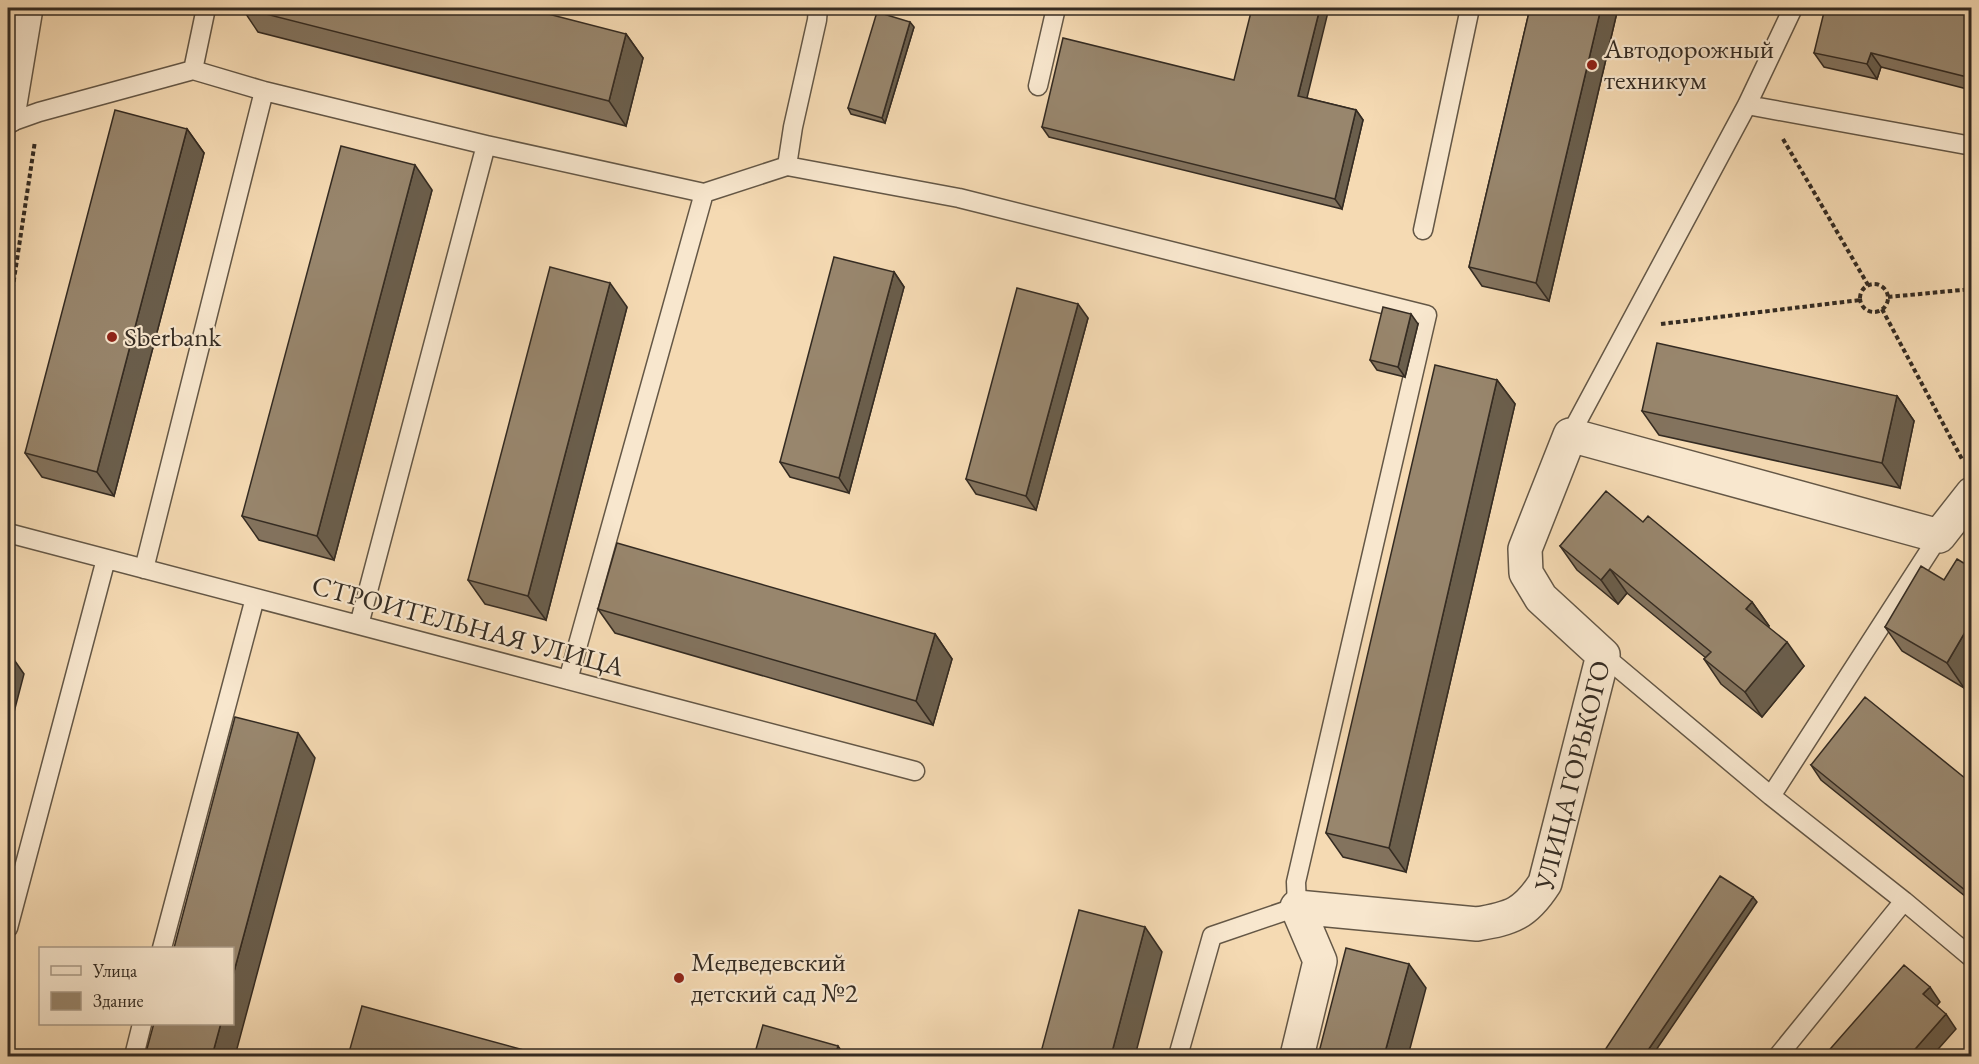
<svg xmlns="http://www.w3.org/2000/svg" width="1979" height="1064" font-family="'EB Garamond',serif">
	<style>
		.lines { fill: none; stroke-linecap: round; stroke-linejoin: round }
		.service-casing { stroke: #645746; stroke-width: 21 }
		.minor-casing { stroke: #645746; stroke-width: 36 }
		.path { stroke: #342b22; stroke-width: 4; stroke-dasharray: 4.5 3; stroke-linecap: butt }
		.service { stroke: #f8e7ce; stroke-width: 18 }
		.minor { stroke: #f8e7ce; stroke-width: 33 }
		.wall { fill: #83735e; stroke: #342b22; stroke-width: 1.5 }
		.shaded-wall { fill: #6a5e4c; stroke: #342b22; stroke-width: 1.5 }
		.building { fill: #98866d; stroke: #342b22; stroke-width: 1.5 }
		.poi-dot { fill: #8f2418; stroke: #f8e7ce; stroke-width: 2 }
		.labels { text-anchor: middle; stroke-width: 4.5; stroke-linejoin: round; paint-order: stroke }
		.poi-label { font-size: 27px; fill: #342b22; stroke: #f8e7ce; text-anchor: start }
		.street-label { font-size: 27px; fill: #342b22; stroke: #f8e7ce }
	</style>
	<rect width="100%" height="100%" fill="#f5dab3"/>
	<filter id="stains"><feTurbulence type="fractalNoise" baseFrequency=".00333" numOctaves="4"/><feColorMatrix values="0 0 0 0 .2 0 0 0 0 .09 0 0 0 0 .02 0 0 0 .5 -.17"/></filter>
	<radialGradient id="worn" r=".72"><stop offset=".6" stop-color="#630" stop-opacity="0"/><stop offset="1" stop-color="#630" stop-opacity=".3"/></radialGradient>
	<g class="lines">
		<defs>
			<path id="service" d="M193,70L206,8
				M1038,86L1056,8
				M1747,105L1972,146
				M8,123L39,112L193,70L264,91L486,145L704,193L787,166L959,198L1427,315L1296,882L1297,907L1212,936L1178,1056
				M787,166L793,127L817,20L818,8
				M1423,230L1470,8
				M1570,435L1747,105L1793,8
				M8,533L915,771
				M144,569L264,91
				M359,625L486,145
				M1603,655L1771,796L1904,901L1972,958
				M568,680L704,193
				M1771,796L1939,536
				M8,928L106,559
				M162,948L255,598
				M134,1056L142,1024
				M1778,1056L1904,901"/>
			<g id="minor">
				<path d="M8,116L26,8"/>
				<path id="s1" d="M1297,1056L1320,961L1297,907L1477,924C1512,918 1525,914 1545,883L1603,655L1541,598L1526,573L1525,549L1570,435L1939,536L1972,494"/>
			</g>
		</defs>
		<use href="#service" class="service-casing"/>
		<use href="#minor" class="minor-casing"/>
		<path class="path" d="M1783,139L1868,285
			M1860 298a14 14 0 1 1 28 0a14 14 0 1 1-28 0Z
			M1888,297L1972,289
			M1882,309L1963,461
			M8,319L35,141
			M1661,324L1860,300"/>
		<use href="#service" class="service"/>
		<use href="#minor" class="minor"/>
	</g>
	<path class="wall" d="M242,8L626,34L643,58L626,126L258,32Z
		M1530,8H1618L1549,301L1482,286L1469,267Z
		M1971,8V90L1881,67L1877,79L1824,67L1814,53Z
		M914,27L885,123L851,114L848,108Z
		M1307,98L1356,110L1363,120L1342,209L1049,137L1042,127Z
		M187,129L204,153L114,496L42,477L25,453Z
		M432,190L334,560L259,540L242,516Z
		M894,272L904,287L849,493L790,477L780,462Z
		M627,307L546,620L485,604L468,580Z
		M1088,318L1036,510L976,494L966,479Z
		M1418,324L1405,377L1377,370L1370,360Z
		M1497,380L1515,404L1406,872L1343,857L1326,833Z
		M1897,396L1914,421L1900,488L1659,435L1642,411Z
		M1643,522L1752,602L1769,626L1768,627L1804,666L1762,717L1721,684L1704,659L1706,658L1627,593L1618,604L1577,570L1560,546Z
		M1970,567L1964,688L1902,651L1885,627L1944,580Z
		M598,609L935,634L952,659L933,725L615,633Z
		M1811,765L1971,783V901L1821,780Z"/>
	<path class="shaded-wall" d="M1320,8H1329L1305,106L1298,96Z
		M1601,8H1618L1549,301L1536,283Z
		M910,22L914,27L885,123L882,118Z
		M626,34L643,58L626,126L609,101Z
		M1871,53L1881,67L1877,79L1867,64Z
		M1356,110L1363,120L1342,209L1335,199Z
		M187,129L204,153L114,496L97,472Z
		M415,165L432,190L334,560L317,536Z
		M894,272L904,287L849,493L839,478Z
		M610,283L627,307L546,620L528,596Z
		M1078,304L1088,318L1036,510L1026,496Z
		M1411,314L1418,324L1405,377L1398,367Z
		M1497,380L1515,404L1406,872L1389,848Z
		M1897,396L1914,421L1900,488L1882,463Z
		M1610,569L1627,593L1618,604L1601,580Z
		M1752,602L1769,626L1763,633L1746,609Z
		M1971,622V675L1964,688L1947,663Z
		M935,634L952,659L933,725L916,701Z
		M1787,642L1804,666L1762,717L1745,692Z
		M8,651L24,674L8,735Z
		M298,733L315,758L235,1056H212L221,1023H232V979Z
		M1753,897L1757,902L1652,1056H1644Z
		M1145,927L1162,952L1135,1056H1111Z
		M1409,964L1426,988L1408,1056H1384Z
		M1930,987L1940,1002L1934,1009L1923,994Z
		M1946,1014L1956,1029L1932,1056H1909Z
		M838,1046L845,1056H835Z"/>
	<path class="building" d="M242,8H525L626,34L609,101Z
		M1252,8H1320L1298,96L1356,110L1335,199L1042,127L1063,38L1234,80Z
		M1530,8H1601L1536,283L1469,267Z
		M1825,8H1971V78L1871,53L1867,64L1814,53Z
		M877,12L910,22L882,118L848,108Z
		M115,110L187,129L97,472L25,453Z
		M341,146L415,165L317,536L242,516Z
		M834,257L894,272L839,478L780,462Z
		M550,267L610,283L528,596L468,580Z
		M1017,288L1078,304L1026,496L966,479Z
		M1383,307L1411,314L1398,367L1370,360Z
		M1657,343L1897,396L1882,463L1642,411Z
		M1435,365L1497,380L1389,848L1326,833Z
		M1606,491L1643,522L1648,516L1752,602L1746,609L1787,642L1745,692L1704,659L1711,652L1610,569L1601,580L1560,546Z
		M617,543L935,634L916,701L598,609Z
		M1957,559L1970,567L1971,565V622L1947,663L1885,627L1921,566L1944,580Z
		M1865,697L1971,783V895L1811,765Z
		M235,717L298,733L232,979V948H174Z
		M1720,876L1753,897L1644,1056H1601Z
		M1079,910L1145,927L1111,1056H1040Z
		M1346,948L1409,964L1384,1056H1318Z
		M1904,965L1930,987L1923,994L1946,1014L1909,1056H1824Z
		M362,1006L546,1056H348Z
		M154,1023H221L212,1056H145Z
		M763,1025L838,1046L835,1056H754Z"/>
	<g class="poi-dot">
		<circle cx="1592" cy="65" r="6"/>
		<circle cx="112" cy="337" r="6"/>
		<circle cx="679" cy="978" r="6"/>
	</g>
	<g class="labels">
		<g class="poi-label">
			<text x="1604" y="58">Автодорожный<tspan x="1604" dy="31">техникум</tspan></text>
			<text x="124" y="346">Sberbank</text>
			<text x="691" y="971">Медведевский<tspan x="691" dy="31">детский сад №2</tspan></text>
		</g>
		<g class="street-label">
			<text transform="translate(468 626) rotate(15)" y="9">СТРОИТЕЛЬНАЯ УЛИЦА</text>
			<text dy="9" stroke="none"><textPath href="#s1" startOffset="531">УЛИЦА ГОРЬКОГО</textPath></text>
		</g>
	</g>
	<rect width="1979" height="1064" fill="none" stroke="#f5dab3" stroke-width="30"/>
	<rect x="9" y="9" width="1961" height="1046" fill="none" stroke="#342b22" stroke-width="3"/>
	<rect x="15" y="15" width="1949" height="1034" fill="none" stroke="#342b22" stroke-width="1.5"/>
	<rect x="39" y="947" width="195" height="78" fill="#f8e7ce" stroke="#aa9c89" stroke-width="1.5"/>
	<rect x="51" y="966" width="30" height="9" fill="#f8e7ce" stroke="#aa9c89" stroke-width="1.5"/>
	<text x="93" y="977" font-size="18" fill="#342b22">Улица</text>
	<rect x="51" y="992" width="30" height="18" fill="#98866d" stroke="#aa9c89" stroke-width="1.5"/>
	<text x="93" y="1007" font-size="18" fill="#342b22">Здание</text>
	<rect width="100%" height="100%" filter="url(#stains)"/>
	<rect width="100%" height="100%" fill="url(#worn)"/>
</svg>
